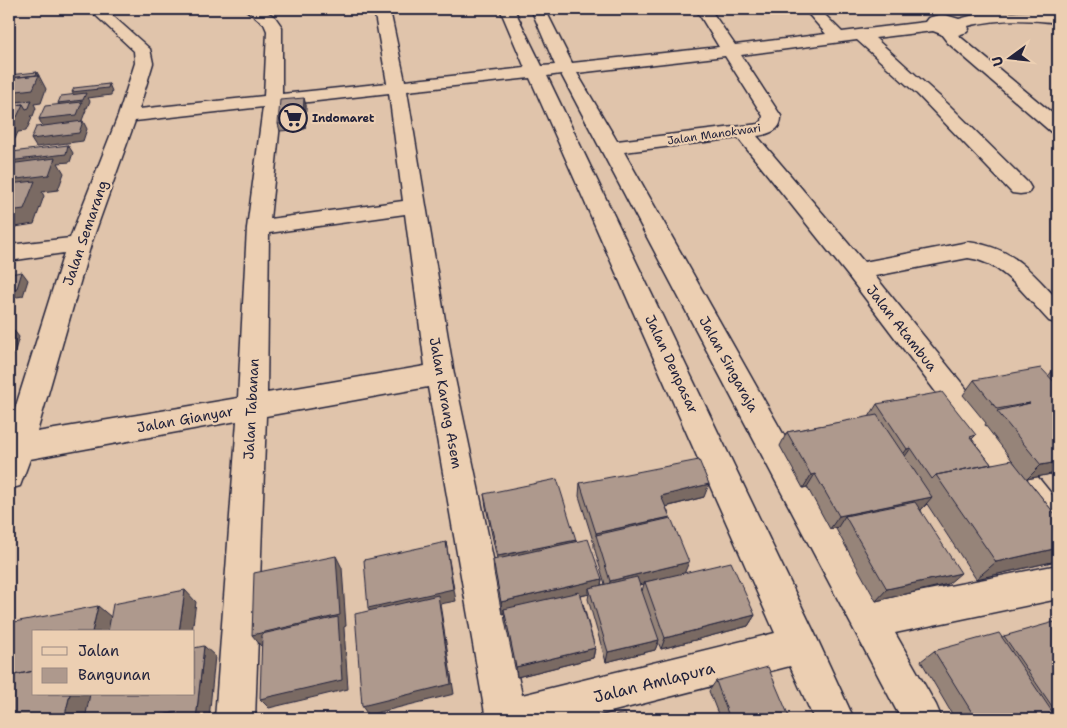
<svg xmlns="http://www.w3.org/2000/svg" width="1067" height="728" font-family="'Shantell Sans',sans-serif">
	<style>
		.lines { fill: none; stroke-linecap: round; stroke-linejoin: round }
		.minor-casing { stroke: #22223b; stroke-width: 3 }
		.minor { fill: #eccfb2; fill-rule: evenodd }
		.wall { fill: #968479; stroke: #22223b; fill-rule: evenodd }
		.shaded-wall { fill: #7a6b63; stroke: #22223b }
		.building { fill: #ae998d; stroke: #22223b }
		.labels { text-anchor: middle; stroke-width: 4.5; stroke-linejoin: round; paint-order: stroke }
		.far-poi-label { font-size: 11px; font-weight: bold; fill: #22223b; stroke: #eccfb2; text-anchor: start }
		.far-street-label { font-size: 11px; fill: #22223b; stroke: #eccfb2 }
		.street-label { font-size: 14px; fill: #22223b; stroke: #eccfb2 }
		.near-street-label { font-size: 16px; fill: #22223b; stroke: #eccfb2 }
	</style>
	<rect width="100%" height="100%" fill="#e0c4ab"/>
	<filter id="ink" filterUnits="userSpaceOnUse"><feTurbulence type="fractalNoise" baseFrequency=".02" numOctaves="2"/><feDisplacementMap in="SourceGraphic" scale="10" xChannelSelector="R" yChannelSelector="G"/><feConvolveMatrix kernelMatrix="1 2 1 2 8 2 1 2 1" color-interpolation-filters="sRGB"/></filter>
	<g filter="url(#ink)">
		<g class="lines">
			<defs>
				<path id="minor" d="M89,9H105L150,49L153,63L139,109L264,96L267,31L264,24L245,9H262L275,17L282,27V94L387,83L375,15L372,9H386L391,15L405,81L525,68L500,9H514L542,66L555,65L531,9H545L572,63L719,47L696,9H710L735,45L826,34L804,9H819L842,32L925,22L928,18L942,14L959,19L978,14L1040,11L1058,13V23C1030,19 996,19 968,26L969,29L967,32L958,35L1058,118V134L1051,132L948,43L941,34L933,31L875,38L949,105L1028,183L1031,188L1028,193L1020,194L1012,193L917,94L857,40L741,55L781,116C782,130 770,134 757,136L864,262L968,242C1012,247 1029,269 1058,300V324L1049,321C1026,297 1003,262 968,258L875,276L1058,502V542L1046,538L849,277L738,138L624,152L877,600L1058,565V599L895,633L936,705L942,719H901L561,74L547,76L814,632L854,719H814L790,666L583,719H486L428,387L266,416L255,719H215L237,421L30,459L20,486L9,489V428L64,253L9,261V245L70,238L118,116L135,63L134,51ZM725,56L763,116L762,121L759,124L617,141L577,73ZM530,78L775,633L522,695L454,374L407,91ZM389,93L403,201L270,219L282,105ZM263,107L247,228L238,398L37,432L91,244L135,121ZM405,214L425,366L267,393L269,233Z"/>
			</defs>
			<use href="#minor" class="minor-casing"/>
			<use href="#minor" class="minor"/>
		</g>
		<path class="wall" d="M306,105L305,129L280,131L278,124Z
			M1058,366V483L1051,474L1027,479L1058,518V559L1056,561L976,579L927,504L921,510L948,584L876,601L836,529L838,527L830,529L807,487L803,488L780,446L787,432L869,417L877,404L976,435L972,439L991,464H1015L985,425L986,423L963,395L974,380L1048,376L1056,367Z
			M580,483L704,497L666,507L670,517V519L685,573L755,615L748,626L661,649L658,642L655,650L606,662L588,599L589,594L581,596L595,648L593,658L517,677L505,621L504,613L502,614L494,572L493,560L497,559L486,507L484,494L576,540L575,542L602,579L601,585L605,584L594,547V544L579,496ZM644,584L642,591L640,585Z
			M1058,627V719H955L921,661L934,651L1002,637L1004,636Z
			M716,681L790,719H720L709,691Z"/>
		<path class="shaded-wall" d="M37,72L46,89L41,103L34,104L36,108L33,116H30L32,118L26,131L18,132L15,139L9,140V84Z
			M109,84L112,91L111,95L88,98L90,101L87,108H85L86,110L81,123L43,127L39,119L62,111L58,103L76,99L72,92Z
			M304,98L306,105L305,129L303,121Z
			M83,121L87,129L83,141L36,147L31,139Z
			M68,145L73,153L70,162L58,163L64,173L58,190L42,192L44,196L34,224L9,228V180L13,169L9,161Z
			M22,272L28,280L23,296L11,298L14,302L9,317V290Z
			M9,324L19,337L14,354L9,355Z
			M911,448L901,462L897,463L907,449Z
			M1058,462V468L1051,474L1027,479L1041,465Z
			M815,474L807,487L803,488L811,475Z
			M709,484L704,497L657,509L661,496Z
			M932,497L921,510L845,516L838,527L830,529L839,516Z
			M670,517L666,530L596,536V533Z
			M576,540L574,552L499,569L498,556Z
			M446,542L456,601L440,604L454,694L368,715L362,706L374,619L368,608Z
			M1058,548V559L1056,561L976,579L996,562Z
			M336,556L342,568L346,626L344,627V628L348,689L269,708L260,699L339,628L261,646L252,635Z
			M689,562L684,574L645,582L644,584L608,592L610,581Z
			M961,573L948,584L876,601L887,589Z
			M602,579L600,591L589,588V594L505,613L504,609V613L502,614L501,602Z
			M185,590L196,602L192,632H179Z
			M98,606L111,617L109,632H92Z
			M755,615L748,626L661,649L665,638Z
			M659,640L655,650L606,662L608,652Z
			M204,646L215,656L209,719H196Z
			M595,648L593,658L517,677L516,667Z
			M70,694H94L90,719H64Z
			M1053,713L1039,719H1032Z"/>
		<path class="building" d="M37,72L36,75L9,78V75Z
			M39,75L33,89L9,92V78Z
			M109,84L108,88L72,92L74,88Z
			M86,93L83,100L58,103L61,96Z
			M304,98L303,121L278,124L280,100Z
			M32,100L29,108L26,109L23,104L15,105L16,102Z
			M82,102L77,115L39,119L45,106Z
			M23,104L17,117H9V118V106Z
			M83,121L79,133L31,139L36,127Z
			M68,145L66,154L9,161L12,152Z
			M55,158L49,175L9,180V164Z
			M35,181L24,209L9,211V184Z
			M22,272L17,288L9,290V274Z
			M1041,368L1058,386V462L1041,465L997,411L1030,403L997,409L974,380Z
			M942,392L976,435L970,437L991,464L936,475L932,479L911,448L907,449L877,404Z
			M877,415L932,497L839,516L815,474L811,475L787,432Z
			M699,460L709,484L661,496L670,517L596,533L580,483Z
			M1012,460L1058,518V548L996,562L936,475Z
			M557,479L576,540L498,556L484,494Z
			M915,502L961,573L887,589L845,516Z
			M671,518L689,562L610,581L596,535Z
			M588,539L602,579L501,602L493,560Z
			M446,542L453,589L368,608L364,560Z
			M336,556L340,615L252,635L254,573Z
			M731,562L755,615L665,638L645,582Z
			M637,577L659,640L608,652L589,588Z
			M185,590L179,632H108L113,604Z
			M579,592L595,648L516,667L504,609Z
			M438,595L451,684L362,706L355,614Z
			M98,606L92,632H34V671L9,676V623Z
			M338,617L342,680L260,699L262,634Z
			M1054,622L1058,627V715L1004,636Z
			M999,633L1053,713L1032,719H976L934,651Z
			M204,646L196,719H143L178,712L141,719H85L90,694H194V648Z
			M768,667L790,719H730L716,681Z
			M34,671V694H70L64,719H9V676Z
			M625,713L627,719H600Z
			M692,716L693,719H681Z"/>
	</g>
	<defs>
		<symbol id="supermarket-ring" viewBox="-11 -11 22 22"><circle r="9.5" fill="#eccfb2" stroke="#22223b" stroke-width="1.5"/><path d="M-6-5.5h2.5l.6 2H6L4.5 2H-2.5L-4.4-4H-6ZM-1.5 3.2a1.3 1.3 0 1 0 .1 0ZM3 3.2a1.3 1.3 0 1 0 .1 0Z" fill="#22223b"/></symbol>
	</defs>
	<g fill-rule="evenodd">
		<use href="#supermarket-ring" x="277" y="102" width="32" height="32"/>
	</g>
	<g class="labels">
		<g class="far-poi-label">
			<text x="312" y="122">Indomaret</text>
		</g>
		<g class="far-street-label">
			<text transform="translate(714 134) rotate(-8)" y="4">Jalan Manokwari</text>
		</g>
		<g class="street-label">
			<text transform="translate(85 233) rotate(-71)" y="5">Jalan Semarang</text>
			<text transform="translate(902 328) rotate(52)" y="5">Jalan Atambua</text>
			<text transform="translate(672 364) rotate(65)" y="5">Jalan Denpasar</text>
			<text transform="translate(729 364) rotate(61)" y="5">Jalan Singaraja</text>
			<text transform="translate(446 403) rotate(80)" y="5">Jalan Karang Asem</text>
			<text transform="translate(251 409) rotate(-87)" y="5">Jalan Tabanan</text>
			<text transform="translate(185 419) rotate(-10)" y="5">Jalan Gianyar</text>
		</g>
		<g class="near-street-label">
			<text transform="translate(654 682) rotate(-14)" y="6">Jalan Amlapura</text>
		</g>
	</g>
	<rect width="1067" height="728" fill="none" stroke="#eccfb2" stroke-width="30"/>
	<rect x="15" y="15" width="1037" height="698" fill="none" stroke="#22223b" stroke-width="2" filter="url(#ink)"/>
	<rect x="32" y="630" width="162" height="65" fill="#eccfb2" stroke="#9b8a82"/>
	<rect x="42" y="647" width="25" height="8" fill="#eccfb2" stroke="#9b8a82"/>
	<text x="78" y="656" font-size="15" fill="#22223b">Jalan</text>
	<rect x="42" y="668" width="25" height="15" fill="#ae998d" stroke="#9b8a82"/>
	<text x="78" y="680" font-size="15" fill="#22223b">Bangunan</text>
	<g transform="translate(1010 58) rotate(255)" stroke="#eccfb2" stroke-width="4" paint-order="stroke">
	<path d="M0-4L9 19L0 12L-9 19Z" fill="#22223b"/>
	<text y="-8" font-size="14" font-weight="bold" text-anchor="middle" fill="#22223b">U</text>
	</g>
</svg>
